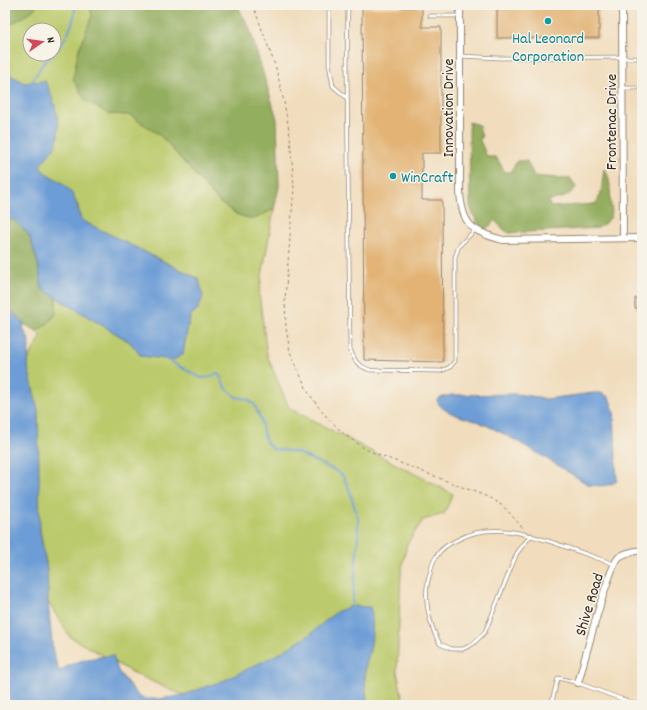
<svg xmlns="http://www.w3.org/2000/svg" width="647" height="710" font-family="Dekko,sans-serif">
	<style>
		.green { fill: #bbca6c; stroke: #7b7a45; fill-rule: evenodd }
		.forest { fill: #94ae60; stroke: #686c3f }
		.water { fill: #6d9dd6; stroke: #54647a }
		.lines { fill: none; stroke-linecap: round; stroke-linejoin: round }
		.stream { stroke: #6d9dd6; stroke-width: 2 }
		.building { fill: #e2b374 }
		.service-casing { stroke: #96846e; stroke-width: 4.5 }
		.minor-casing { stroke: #96846e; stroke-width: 8 }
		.path { stroke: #96846e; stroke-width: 1; stroke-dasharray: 3 3; stroke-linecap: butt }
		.service { stroke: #fff; stroke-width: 3 }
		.minor { stroke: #fff; stroke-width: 6 }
		.culture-dot { fill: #0f9aa8; stroke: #f7f3e8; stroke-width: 1.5 }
		.labels { text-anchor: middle; stroke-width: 3; stroke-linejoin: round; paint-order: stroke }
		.culture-label { font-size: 16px; fill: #0d838f; stroke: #f7f3e8 }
		.street-label { font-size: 16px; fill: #3b2a1e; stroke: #f7f3e8 }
	</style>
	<rect width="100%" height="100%" fill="#f7f3e8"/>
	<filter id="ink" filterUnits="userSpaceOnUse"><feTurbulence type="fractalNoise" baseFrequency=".025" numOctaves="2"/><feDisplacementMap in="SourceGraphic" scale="8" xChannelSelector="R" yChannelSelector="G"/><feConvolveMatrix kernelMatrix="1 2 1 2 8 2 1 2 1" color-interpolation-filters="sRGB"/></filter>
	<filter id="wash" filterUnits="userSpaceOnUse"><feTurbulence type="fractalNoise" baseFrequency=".012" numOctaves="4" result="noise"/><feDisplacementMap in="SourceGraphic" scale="16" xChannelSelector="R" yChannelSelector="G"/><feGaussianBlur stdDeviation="0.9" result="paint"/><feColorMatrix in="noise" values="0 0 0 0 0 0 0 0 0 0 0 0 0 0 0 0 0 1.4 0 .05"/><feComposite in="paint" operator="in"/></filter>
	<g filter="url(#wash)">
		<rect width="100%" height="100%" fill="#f1ddbd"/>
		<path class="green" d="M37,5H90L92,16L78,52L109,114L130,115L161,136L219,202L238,215L254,219L274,209L259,293L267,355L289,408L453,494L444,514L423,520L407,544L401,573L397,671L404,705H199V700L170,690L130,671L70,637L48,602L47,569L38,518L28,365C28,355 36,346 41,337L37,331L47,324L56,314V297L130,342L141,356L159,358L183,353L188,325L191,315L198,309L199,279L80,220L78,205L57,180L48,175L39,166L56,144L58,117L45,81L24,83L5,72V29C15,20 29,16 37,5ZM30,30H54V54H30Z"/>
		<path class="forest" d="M5,5H37C29,16 15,20 5,29Z
			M90,5H237L249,27L277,119L279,187L274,209L254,219L238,215L219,202L161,136L130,115L109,114L85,100L73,79L78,52L92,16Z
			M469,122L479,125L482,138H479L487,157H496L505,172H511L517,161H527L534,176L571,179L576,187C569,197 561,199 549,200L550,207L595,204C603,196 602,180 604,169C610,175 611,191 610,199C610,206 614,211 610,218C607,222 602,225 598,228L509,233L503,229L494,220L489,227L484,231C478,223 472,215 470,205Z
			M13,219L29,235L38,263L42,289L56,297V314L47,324L37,331L24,324L5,302V222Z"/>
		<path class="water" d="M5,72L24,83L45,81C53,95 63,128 56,144C53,152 44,159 40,166C44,174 51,176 58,180C74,190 77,203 81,220L199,279L203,297L198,309L191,315L188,325L183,354L174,360L141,356L130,342L42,289L38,263L29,235L13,219L5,222Z
			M5,305L24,324L23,329L28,337L29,345L28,367L38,410L40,531L47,569L48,602L53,653L59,671L74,663L87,659L113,655L118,671L139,697L146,699H160L183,695L225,680L280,653L309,635L336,612L351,606L370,607C374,615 372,641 370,650C369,655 367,660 366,665C364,678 366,692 368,705H5Z
			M593,393H601L609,397L614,411L617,481C607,487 600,486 589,485C553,463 518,439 479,422C467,418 440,413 437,400L439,398L451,395L516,394L538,397L546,399Z"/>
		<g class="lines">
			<path class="stream" d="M54,53C65,42 76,21 75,5
				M32,82L42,65L53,54
				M166,359L201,378L211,377L217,373L220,376L225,387L236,397L247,399L254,404L261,420L263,432L266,442L273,449L296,452L336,471L343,476L349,489L358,518V542L352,606"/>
		</g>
		<g id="blocks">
			<path class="building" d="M497,5H599V38H497Z
				M422,7V27H441V153H422V200H442L443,362L364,360L362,8Z
				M635,298H642V308H635Z"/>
		</g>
	</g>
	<g filter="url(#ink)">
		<use href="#blocks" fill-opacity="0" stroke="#96846e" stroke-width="1"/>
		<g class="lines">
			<defs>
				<path id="service" d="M329,5V64L333,86L347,98
					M348,5L347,70L350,349C355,362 357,365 370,370L441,371L450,367L455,361V257L459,246L475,230
					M430,16H460
					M460,56L500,58L622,57
					M622,58H636
					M623,88H637
					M531,535L517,553L485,632L473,644L463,649H452L440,644C429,625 422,595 430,574C431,568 433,561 436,557C441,548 449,544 457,540C491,521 528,534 563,546C580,552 597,558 614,564
					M551,705L558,678L578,683L638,705"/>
				<path id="minor" d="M460,5V192C462,225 472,232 503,240L642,238
					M622,5L623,238
					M578,683C584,663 608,567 619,557C624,553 635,551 642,550"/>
			</defs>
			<use href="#service" class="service-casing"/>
			<use href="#minor" class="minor-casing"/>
			<path class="path" d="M253,5L276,68L284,102L290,136L294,187L285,300L286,328L290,352L308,392L323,413L344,434L367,450L488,497L503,506L524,529"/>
			<use href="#service" class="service"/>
			<use href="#minor" class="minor"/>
		</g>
	</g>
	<g class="culture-dot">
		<circle cx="548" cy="21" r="4"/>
		<circle cx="393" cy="176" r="4"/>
	</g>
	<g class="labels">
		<g class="culture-label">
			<text x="548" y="43">Hal Leonard<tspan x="548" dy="18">Corporation</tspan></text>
			<text x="401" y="182" text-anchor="start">WinCraft</text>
		</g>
		<g class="street-label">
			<text transform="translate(447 108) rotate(-90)" y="6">Innovation Drive</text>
			<text transform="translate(610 122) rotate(-90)" y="6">Frontenac Drive</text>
			<text transform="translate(588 604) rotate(-73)" y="6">Shive Road</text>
		</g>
	</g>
	<rect width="647" height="710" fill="none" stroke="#f7f3e8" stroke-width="20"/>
	<g transform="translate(42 42) rotate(77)"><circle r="19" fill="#f7f3e8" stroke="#aca397"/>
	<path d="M0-3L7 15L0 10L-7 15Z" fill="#d1495b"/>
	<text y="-6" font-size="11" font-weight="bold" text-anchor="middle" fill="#3b2a1e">N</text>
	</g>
</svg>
